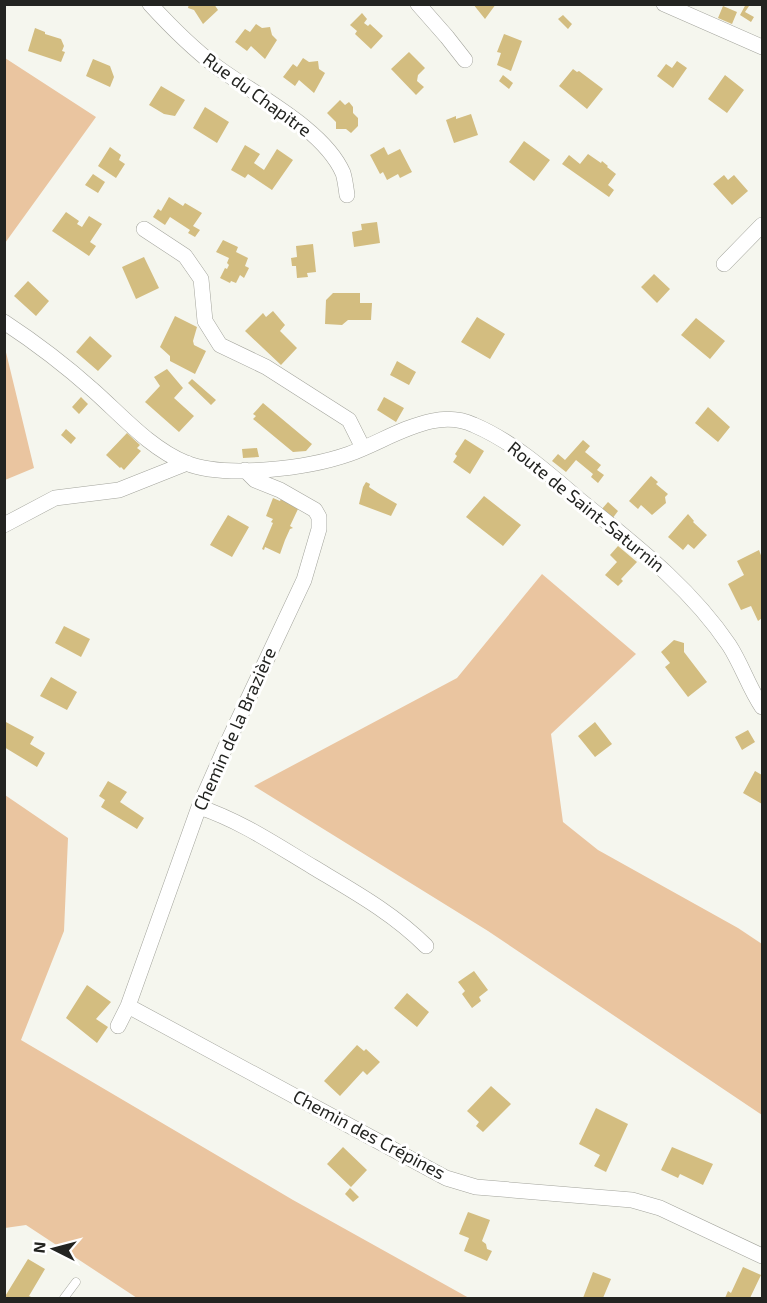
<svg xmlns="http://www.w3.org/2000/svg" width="767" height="1303" font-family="'Exo 2',sans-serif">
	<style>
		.green { fill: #eac5a0 }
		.building { fill: #d3bd80 }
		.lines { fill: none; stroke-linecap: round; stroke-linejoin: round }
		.lane-casing { stroke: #a3a49c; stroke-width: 9 }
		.street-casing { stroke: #a3a49c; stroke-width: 16 }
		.lane { stroke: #fff; stroke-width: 8 }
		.street { stroke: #fff; stroke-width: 15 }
		.labels { text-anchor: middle; stroke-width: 6; stroke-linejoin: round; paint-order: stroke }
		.street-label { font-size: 18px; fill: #232421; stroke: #fff }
	</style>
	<rect width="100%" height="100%" fill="#f5f6ee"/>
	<path class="green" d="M5,58L96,117L5,243Z
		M4,344L34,468L5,480H4Z
		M542,574L636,654L551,734L563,822L598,850L738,928L762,944V1115L488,931L254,786L457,678Z
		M5,795L68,838L64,931L21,1040L293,1200L469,1298H137L26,1225L5,1228Z"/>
	<path class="building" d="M189,4H214L218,10L203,24L194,10L188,8Z
		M473,4H496L485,19Z
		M746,4L749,6L745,12L754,17L751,22L740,15Z
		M723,6L737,12L732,24L718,18Z
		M362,13L367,19L364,23L368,26L370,24L383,36L371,49L355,34L357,31L350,25Z
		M563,15L572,24L568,29L558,19Z
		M256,24L262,28L270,27L272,35L277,40L265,59L251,46L247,51L235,42L245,29L250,32Z
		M35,28L45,32V34L61,39L64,46L62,51L65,52L61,62L28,51Z
		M504,34L522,41L511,71L497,65L501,53L497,52Z
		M409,52L425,68L418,75L417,81L424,87L416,95L391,69Z
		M303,58L309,62L318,61L319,69L325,73L314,93L299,80L295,86L283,77L293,64L297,67Z
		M93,59L110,66L114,77L110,87L86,76Z
		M677,61L687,68L673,88L657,76L666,64L672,68Z
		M573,69L577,72L579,71L603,89L587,109L559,86Z
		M503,75L513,83L509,89L499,81Z
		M725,75L744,90L727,113L708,99Z
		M161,86L185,100L175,116L164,114L149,105Z
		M340,100L345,105L349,102L353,107V113L358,118V126L351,133L346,129H336V122L327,113Z
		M205,107L229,122L217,143L193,128Z
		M471,114L478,135L454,143L446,120L456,116V119Z
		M524,141L550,160L534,181L509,162Z
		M245,145L260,154L254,163L264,170L277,149L293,160L272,190L248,174L245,178L231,170Z
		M110,147L121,155L119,160L125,164L116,178L98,166Z
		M384,147L388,155L400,149L412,172L400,178L398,174L387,180L383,172L380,174L370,155Z
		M588,154L601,163L602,161L608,166L607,167L616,174L608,185L614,190L609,197L562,164L569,155L580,164Z
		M93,174L105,182L98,193L85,185Z
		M724,175L728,180L734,175L748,191L732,205L713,184Z
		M169,197L183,206L185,203L202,213L193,226L200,230L195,237L188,233L190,230L170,217L165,225L153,217L158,209L161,211Z
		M66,212L79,221L77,224L82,227L89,216L102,224L90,242L96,246L89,256L52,231Z
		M377,222L380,243L354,247L352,232L362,230L361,224Z
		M223,240L238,247L236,252L248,258L245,266L249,268L244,278L240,275L236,283L231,281L230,283L220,278L225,268L227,269L229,265L227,263L229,258L216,252Z
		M313,244L316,272L307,273L308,277L297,278L296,266H292L291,258L297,257L296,246Z
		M144,257L159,288L136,299L122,267Z
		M654,274L670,289L657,303L641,287Z
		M28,281L49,301L36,316L14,296Z
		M333,293H360V303H372L371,320H348L342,325L325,324L326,300Z
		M273,311L285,325L280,331L297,348L281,365L245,331L263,313L266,317Z
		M175,316L197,327L193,341L194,345L206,351L195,374L170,361V356L160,347Z
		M477,317L505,334L490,359L461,342Z
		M696,318L725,341L710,359L681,335Z
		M90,336L112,356L98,371L76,352Z
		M397,361L416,372L409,385L390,375Z
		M167,369L183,388L174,398L194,416L179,432L145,402L160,386L154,377Z
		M192,379L216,400L211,405L188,383Z
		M81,397L88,404L79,414L72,407Z
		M384,397L404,408L396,422L377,410Z
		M263,403L312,444L306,451L293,452L253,419L256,416L253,414Z
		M708,407L730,427L718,442L695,423Z
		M66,429L76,438L71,444L61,435Z
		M127,433L140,445L137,448L141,451L124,470L121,467L120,468L106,455Z
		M465,439L484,451L470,474L453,462L457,456L455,454Z
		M583,440L590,446L585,452L601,465L597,470L604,475L598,483L591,477L593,474L576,460L566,472L552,461L558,454L565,460Z
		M257,448L259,457L243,458L242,449Z
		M651,476L658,482L656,484L668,494L665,497L666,503L652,515L641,505L638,509L629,501Z
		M366,482L370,484L369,487L378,493L397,504L391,516L359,504L363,487Z
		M484,496L521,525L503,546L466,517Z
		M273,498L280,501L281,499L298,509L290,526L293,528L290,529L285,540L280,554L265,547L264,550L262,549L273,523L271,522L273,519L266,516Z
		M608,502L618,511L612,519L601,510Z
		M688,514L694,521L693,522L707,535L694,549L688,544L683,550L668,537Z
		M228,515L249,527L232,557L210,545Z
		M618,546L637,562L621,579L623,581L618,586L605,575L617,562L610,555Z
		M759,550L762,558V618L758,621L751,606L741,610L728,584L744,575L737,561Z
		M64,626L90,639L81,657L55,643Z
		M674,640L684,643V652L707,682L688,697L665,667L670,663L661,652Z
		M51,677L77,692L67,710L40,696Z
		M4,721L34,737L30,744L45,753L37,767L4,747Z
		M595,722L612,744L595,757L578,736Z
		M748,730L755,742L742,750L735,737Z
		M755,771L762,775V804L743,793Z
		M108,781L127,792L120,802L144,818L137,829L101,807L105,800L99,796Z
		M474,971L488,990L479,997L481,1001L472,1008L462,994L465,991L458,982Z
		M87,985L111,1002L96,1019L108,1027L97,1043L66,1018Z
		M407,993L429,1012L417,1027L394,1008Z
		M357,1045L364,1051L366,1049L380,1062L367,1075L363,1071L340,1096L324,1081Z
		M491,1086L511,1104L483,1132L476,1126L479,1122L467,1111Z
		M596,1108L628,1124L606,1172L594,1166L600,1155L579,1144Z
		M343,1147L367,1170L351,1187L327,1164Z
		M672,1147L713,1164L703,1185L680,1174L678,1178L661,1170Z
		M350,1188L359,1197L353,1202L345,1194Z
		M468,1212L490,1220L482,1241L486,1244L487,1249L492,1251L487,1261L464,1251L469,1238L459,1234Z
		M28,1259L45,1269L29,1296L33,1298H4Z
		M743,1267L761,1275L750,1298H725L728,1291L731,1293Z
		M593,1272L611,1279L603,1298H583Z"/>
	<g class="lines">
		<defs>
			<path id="lane" d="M64,1298L76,1282"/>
			<path id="street" d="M150,4C171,27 192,48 217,67C255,95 324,129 343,173C345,179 346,188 347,195
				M418,4L447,37L465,60
				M664,4L762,47
				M144,229L185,256L201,279L205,321L220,345L266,367L349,420L363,448
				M724,264L762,225
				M4,322C36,343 66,366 94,391C122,416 151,449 186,463C226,479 309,468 349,454C377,444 403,427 432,421C446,418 461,419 474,425C514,442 548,473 581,501C635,545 690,587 729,645C742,665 749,688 762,707
				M4,525L55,498L119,490L187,463
				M199,807C241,821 276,845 313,867C353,891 393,913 426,946
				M128,1006L446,1178L476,1187L632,1200L660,1208L762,1256
				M118,1026L128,1006L199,807L225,748L304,580L319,529V517L315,510L280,490L255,480L245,470"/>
		</defs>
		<use href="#lane" class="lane-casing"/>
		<use href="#street" class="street-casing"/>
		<use href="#lane" class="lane"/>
		<use href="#street" class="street"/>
	</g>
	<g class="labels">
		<g class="street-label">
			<text transform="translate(257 95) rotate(36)" y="6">Rue du Chapitre</text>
			<text transform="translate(586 507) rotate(39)" y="6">Route de Saint-Saturnin</text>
			<text transform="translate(235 729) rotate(-66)" y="6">Chemin de la Brazière</text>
			<text transform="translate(369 1135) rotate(28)" y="6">Chemin des Crépines</text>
		</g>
	</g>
	<rect width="767" height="1303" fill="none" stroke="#232421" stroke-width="12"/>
	<g transform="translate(54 1249) rotate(276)" stroke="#ffffff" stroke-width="4.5" paint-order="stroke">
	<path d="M0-4.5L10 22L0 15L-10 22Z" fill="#232421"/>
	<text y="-9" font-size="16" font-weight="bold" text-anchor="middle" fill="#232421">N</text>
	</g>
</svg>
